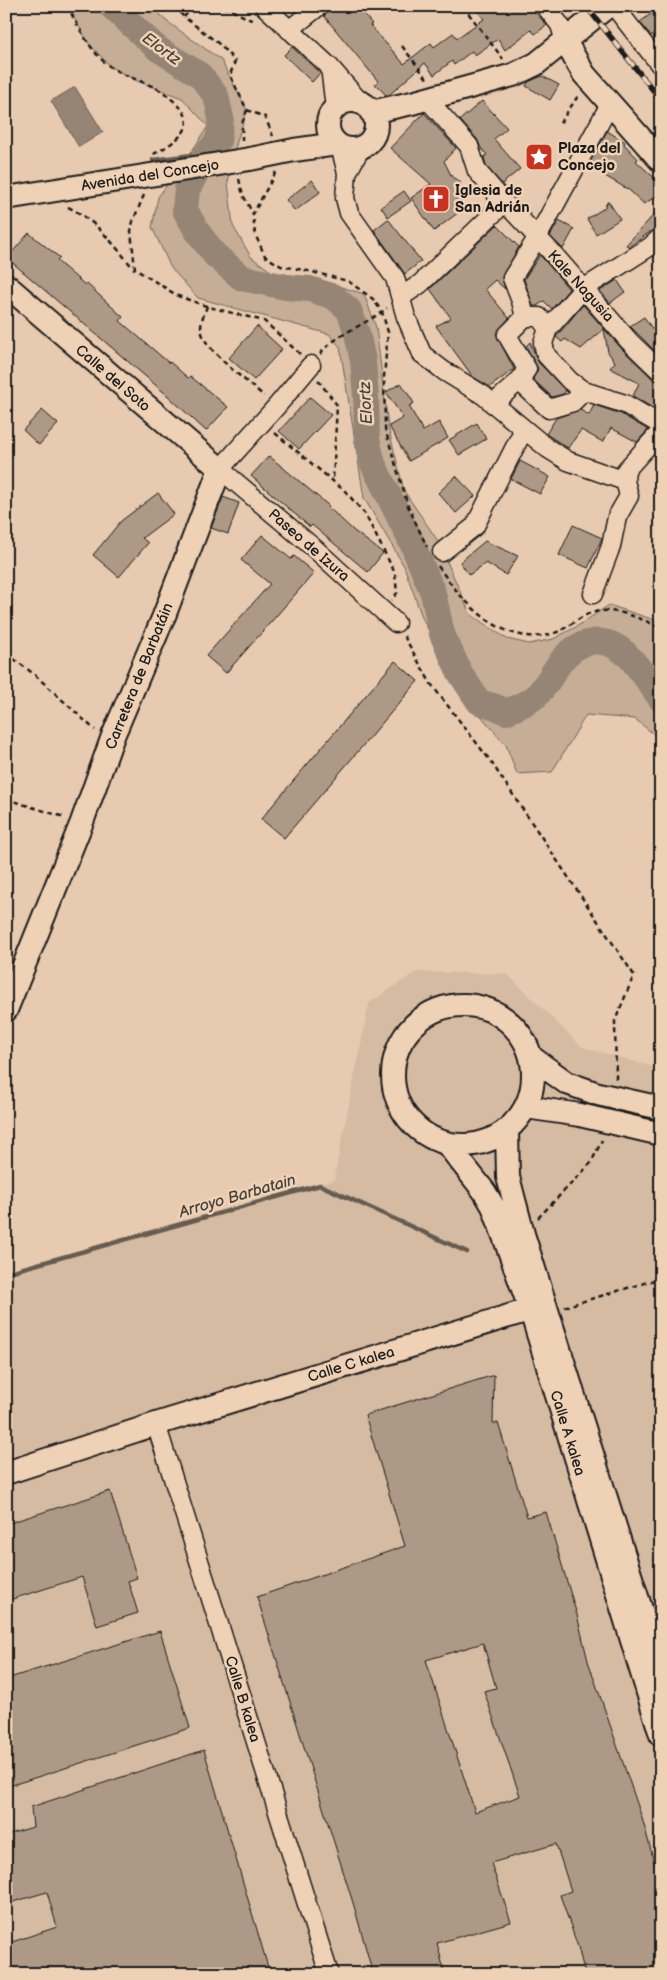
<svg xmlns="http://www.w3.org/2000/svg" width="667" height="1980" font-family="'Balsamiq Sans',sans-serif">
	<style>
		.built { fill: #d6bba3 }
		.green { fill: #c5ad96; stroke: #706459 }
		.water { fill: #968574; stroke: #655b51 }
		.lines { fill: none; stroke-linecap: round; stroke-linejoin: round }
		.stream { stroke: #655b51; stroke-width: 4.5 }
		.river { stroke: #968574; stroke-width: 26 }
		.building { fill: #ae9986; stroke: #1c1c1c; fill-rule: evenodd }
		.minor-casing { stroke: #1c1c1c; stroke-width: 21 }
		.tertiary-casing { stroke: #1c1c1c; stroke-width: 26 }
		.path { stroke: #1c1c1c; stroke-width: 2.5; stroke-dasharray: 5 4; stroke-linecap: butt }
		.minor { stroke: #efd1b5; stroke-width: 18 }
		.tertiary { stroke: #efd1b5; stroke-width: 22 }
		.rail-casing { stroke: #1c1c1c; stroke-width: 5.5 }
		.rail { stroke: #efd1b5; stroke-width: 4; stroke-dasharray: 11; stroke-linecap: butt }
		.tertiary-bridge-casing { stroke: #1c1c1c; stroke-width: 26; stroke-linecap: butt }
		.tertiary-bridge { stroke: #efd1b5; stroke-width: 22 }
		.labels { text-anchor: middle; stroke-width: 5; stroke-linejoin: round; paint-order: stroke }
		.poi-label { font-size: 15px; font-weight: bold; fill: #1c1c1c; stroke: #efd1b5; text-anchor: start }
		.street-label { font-size: 15px; fill: #1c1c1c; stroke: #efd1b5 }
		.water-label { font-size: 16px; font-style: italic; fill: #47413b; stroke: #efd1b5 }
	</style>
	<rect width="100%" height="100%" fill="#e7caaf"/>
	<filter id="ink" filterUnits="userSpaceOnUse"><feTurbulence type="fractalNoise" baseFrequency=".02" numOctaves="2"/><feDisplacementMap in="SourceGraphic" scale="10" xChannelSelector="R" yChannelSelector="G"/><feConvolveMatrix kernelMatrix="1 2 1 2 8 2 1 2 1" color-interpolation-filters="sRGB"/></filter>
	<g filter="url(#ink)">
		<path class="built" d="M416,972L507,974L582,1047L661,1069V1974H6V1276L334,1180L369,1003Z"/>
		<path class="green" d="M67,6H153L165,20L221,60L247,110L237,141L228,182L233,226L251,257L272,272L315,279L364,294L376,327L388,426L404,491L438,541L470,614L507,639L529,644L553,639L576,627L609,605L661,622V740L635,719L586,715L552,772L517,774L506,745L457,688L422,617L404,566L364,498L340,347L329,334L198,298L171,268L152,227L158,197L192,151L208,126L182,98L137,81L111,67L89,44Z"/>
		<path class="water" d="M75,87L103,132L79,147L51,101Z"/>
		<g class="lines">
			<path class="stream" d="M153,160L207,153
				M659,1025L661,1024
				M6,1273L320,1185L467,1252"/>
			<path class="river" d="M111,6L158,49L200,75L216,96L221,118L218,141L207,153L187,190L185,210L197,231L215,255L242,278L286,287L310,289L334,297L349,310L357,333L363,361L366,397L367,439L373,464L412,543L433,593L442,634L460,673L479,702L496,707L506,712C516,708 528,703 536,696C545,688 552,674 559,664C577,639 605,633 628,656C639,666 651,686 661,699"/>
		</g>
		<path class="building" d="M334,6H357L372,24L370,25L404,64L431,43L434,47L453,33L457,38L484,19L473,6H529L547,25L535,34L531,30L505,50L498,39L475,55L472,51L454,65L452,61L434,75L425,63L389,95H386L375,84L378,81L324,16Z
			M655,11L661,19V29L651,36L640,22Z
			M292,47L320,73L312,82L284,55Z
			M542,76L559,85L550,100L526,86L528,82Z
			M482,101L507,128L494,139L520,169L502,184L486,166L484,157L487,155L481,148L477,139L460,120Z
			M424,113L456,148L444,161L452,177L460,182L461,193L455,197L458,201L453,204L459,212L434,231L411,198L431,184L390,148Z
			M607,131L625,142L624,144L638,159L636,161L661,184V193L644,204L629,190L588,166Z
			M312,180L320,192L295,211L286,200Z
			M404,191L411,201L388,217L381,207Z
			M608,201L620,219L596,234L587,219L604,208Z
			M661,207V227L654,229L629,247L626,245Z
			M388,219L421,261L405,274L374,230Z
			M559,221L574,229L563,249L550,236Z
			M497,225L519,247L502,277L505,289L495,280L485,289L509,318L496,334L514,369L490,387L473,377L436,326L451,318L430,289Z
			M29,233L60,258L57,261L85,285L86,283L123,317L120,321L169,363L170,362L188,378L190,376L228,407L206,431L166,394L7,258Z
			M540,255L569,289L552,309L544,301L537,306H533L524,279Z
			M617,280L625,292L610,303L600,291Z
			M583,305L622,349L654,380L661,382V413L633,396L639,383L610,368L615,362L608,352L604,329L581,349L565,339L562,342L556,337Z
			M644,317L661,341V357L630,326Z
			M257,326L282,349L254,380L229,358Z
			M530,342L538,362L566,391L563,394L552,397L533,379L538,369L526,346Z
			M401,383L414,403L409,406L423,431L439,422L448,438L409,461L389,426L403,418L386,392Z
			M310,397L331,415L299,449L279,431Z
			M594,405L621,414L648,430L637,442L611,428L603,442L581,430L568,448L546,434L556,418L580,410L589,415Z
			M42,410L58,424L39,445L23,430Z
			M477,423L486,439L459,455L449,440Z
			M269,456L329,506L328,507L354,531L383,553L368,572L312,525L310,527L251,476Z
			M520,461L550,477L540,494L511,479Z
			M456,476L475,496L456,513L438,493Z
			M158,493L174,514L142,538L148,543L119,577L93,555L121,521Z
			M223,497L239,503L228,534L211,528Z
			M573,525L602,538L588,568L559,555Z
			M262,535L291,559L294,556L314,573L226,673L206,656L270,584L241,560Z
			M485,541L518,556L506,575L486,563L469,575L460,562Z
			M395,661L418,681L284,838L261,819Z
			M494,1375L493,1423H498L527,1517L546,1512L577,1615L588,1661L642,1818L661,1887V1974H585L578,1947L560,1895L571,1891L556,1844L491,1863L511,1922L437,1943L445,1974H373L354,1906L257,1597L405,1546L365,1415ZM483,1643L496,1688L484,1691L520,1796L475,1812L426,1660Z
			M110,1491L137,1578L128,1581L138,1613L97,1626L82,1577L6,1601V1524Z
			M160,1631L190,1728L6,1787V1679Z
			M204,1750L270,1974H6V1944L57,1927L47,1892L6,1904V1835L33,1827L31,1807Z"/>
		<g class="lines">
			<defs>
				<path id="minor" d="M264,6L330,67L361,103
					M545,6L560,25L565,41
					M614,6L661,66
					M289,30L319,6
					M330,67L335,108
					M340,146L347,173L345,198L349,213L395,278L406,317L422,354L444,371L483,395L547,448L568,461L625,481
					M347,173L362,146
					M499,201L508,206L555,256L629,341L661,372
					M661,237L651,246L583,289L548,329L543,343L546,355L570,381L584,391L625,404L661,425
					M401,297L420,284L496,211L499,201L496,193L477,171L469,146L427,99
					M525,317L521,301L512,278L537,238L610,104
					M311,365L276,407L220,469L314,548L396,623
					M519,381L549,409L573,402L584,391
					M493,404L519,381L527,369L507,335L525,317H539L548,329
					M442,552L475,526L524,429
					M593,594L611,546L617,517L629,496L625,481L626,470L661,431
					M156,1424L329,1974"/>
				<path id="tertiary" d="M565,41L584,74L661,161
					M328 125a24 24 0 1 1 48 0a24 24 0 1 1-48 0Z
					M371,112L412,103L513,75L536,64L608,6
					M250,159L294,150L337,144
					M6,198L169,172
					M6,285L220,469L164,616L113,736L82,822L6,1010
					M393 1075a70 70 0 1 1 140 0a70 70 0 1 1-140 0Z
					M531,1057L567,1083L598,1094L661,1108
					M526,1107L580,1115L661,1134
					M507,1130L508,1177L523,1234L661,1673
					M447,1144L484,1191L493,1206L531,1311L661,1735
					M6,1473L156,1424L545,1305"/>
			</defs>
			<use href="#minor" class="minor-casing"/>
			<use href="#tertiary" class="tertiary-casing"/>
			<path class="path" d="M67,6C79,27 91,54 112,68C126,77 143,81 158,89C164,92 170,98 176,103C203,128 173,143 152,155
				M174,6L184,17
				M193,6L184,17L219,44L235,61L230,75L247,110L265,117L273,136
				M224,6L251,20L254,19
				M463,6L503,59
				M402,46L428,80
				M560,123L578,96
				M242,141V124L247,110
				M276,172L253,214L255,234L265,256L281,266L304,270L348,281L373,299L382,312L388,332L384,377L385,429L408,506L427,547
				M239,179L243,195L253,214
				M144,195L133,221L131,231L135,269L178,296L209,307L264,321L300,354
				M68,207C97,221 114,245 134,269
				M207,306C204,315 199,323 202,333C207,352 248,382 264,396
				M320,354C337,333 366,325 387,308
				M318,380L337,405L333,480
				M275,433L346,492L365,514L395,573L397,593L392,600
				M438,566C463,603 503,647 551,634C568,630 579,615 595,612C616,607 642,619 661,628
				M404,636L431,684L489,759L634,975L615,1021L616,1079
				M6,653L35,675L95,730
				M6,799L64,817
				M538,1218L591,1163L602,1140
				M564,1307L661,1278"/>
			<use href="#minor" class="minor"/>
			<use href="#tertiary" class="tertiary"/>
			<defs>
				<path id="rail" d="M586,6L661,100"/>
			</defs>
			<use href="#rail" class="rail-casing"/>
			<use href="#rail" class="rail"/>
			<defs>
				<path id="tertiary-bridge" d="M169,172L250,159"/>
			</defs>
			<use href="#tertiary-bridge" class="tertiary-bridge-casing"/>
			<use href="#tertiary-bridge" class="tertiary-bridge"/>
		</g>
	</g>
	<defs>
		<symbol id="sight-square" viewBox="-11 -11 22 22"><rect x="-9" y="-9" width="18" height="18" rx="4" fill="#c8321e" stroke="#efd1b5"/><path d="M0-6L1.8-2.2L6-1.7L2.9 1.2L3.7 5.4L0 3.3L-3.7 5.4L-2.9 1.2L-6-1.7L-1.8-2.2Z" fill="#fff"/></symbol>
		<symbol id="church-square" viewBox="-11 -11 22 22"><rect x="-9" y="-9" width="18" height="18" rx="4" fill="#c8321e" stroke="#efd1b5"/><path d="M-1.2-6h2.4v3.5h3.3v2.4h-3.3V6h-2.4V-.1h-3.3v-2.4h3.3Z" fill="#fff"/></symbol>
	</defs>
	<g fill-rule="evenodd">
		<use href="#sight-square" x="523" y="141" width="32" height="32"/>
		<use href="#church-square" x="420" y="183" width="32" height="32"/>
	</g>
	<g class="labels">
		<g class="poi-label">
			<text x="558" y="153">Plaza del<tspan x="558" dy="17">Concejo</tspan></text>
			<text x="455" y="195">Iglesia de<tspan x="455" dy="17">San Adrián</tspan></text>
		</g>
		<g class="street-label">
			<text transform="translate(150 175) rotate(-9)" y="5">Avenida del Concejo</text>
			<text transform="translate(581 286) rotate(48)" y="5">Kale Nagusia</text>
			<text transform="translate(113 378) rotate(41)" y="5">Calle del Soto</text>
			<text transform="translate(309 545) rotate(41)" y="5">Paseo de Izura</text>
			<text transform="translate(139 676) rotate(-68)" y="5">Carretera de Barbatáin</text>
			<text transform="translate(351 1364) rotate(-17)" y="5">Calle C kalea</text>
			<text transform="translate(568 1433) rotate(73)" y="5">Calle A kalea</text>
			<text transform="translate(243 1699) rotate(73)" y="5">Calle B kalea</text>
		</g>
		<g class="water-label">
			<text transform="translate(162 48) rotate(36)" y="6">Elortz</text>
			<text transform="translate(365 403) rotate(-93)" y="6">Elortz</text>
			<text transform="translate(237 1195) rotate(-16)" y="6">Arroyo Barbatain</text>
		</g>
	</g>
	<rect width="667" height="1980" fill="none" stroke="#efd1b5" stroke-width="25"/>
	<rect x="12" y="12" width="642" height="1955" fill="none" stroke="#1c1c1c" stroke-width="2" filter="url(#ink)"/>
</svg>
